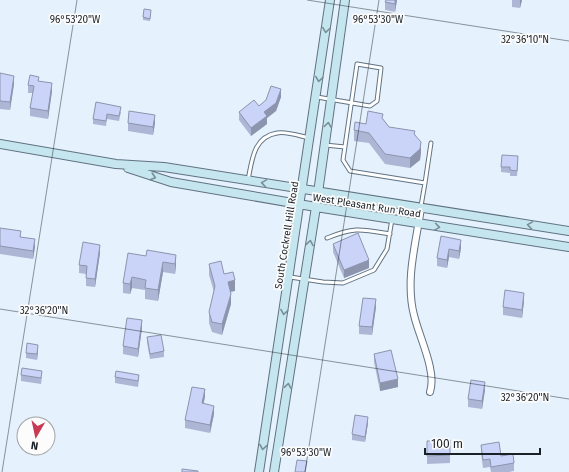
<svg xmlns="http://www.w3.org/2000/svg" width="569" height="472" font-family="'Fira Sans',sans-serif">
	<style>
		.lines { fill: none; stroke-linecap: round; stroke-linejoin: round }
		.lane-casing { stroke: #617282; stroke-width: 5 }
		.street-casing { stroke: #617282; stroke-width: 8 }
		.secondary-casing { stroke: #617282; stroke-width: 10 }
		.lane { stroke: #fff; stroke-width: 3 }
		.street { stroke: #fff; stroke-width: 6 }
		.secondary { stroke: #c5e6ef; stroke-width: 8 }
		.wall { fill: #adb6d5 }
		.shaded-wall { fill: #8d94ae }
		.building { fill: #c9d4f8; stroke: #8d94ae }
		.oneway { stroke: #788d95 }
		.ticks { fill: none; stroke: #192026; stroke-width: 1; stroke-opacity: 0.45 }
		.labels { text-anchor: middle; stroke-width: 3.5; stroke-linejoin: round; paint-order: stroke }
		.street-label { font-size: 10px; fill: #192026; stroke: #fcfcfc }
		.ticks-label { font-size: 10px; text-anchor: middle; fill: #192026; stroke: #fcfcfc; stroke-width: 3.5; stroke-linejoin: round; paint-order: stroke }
	</style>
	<rect width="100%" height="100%" fill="#e5f1fc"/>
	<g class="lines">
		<defs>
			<path id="lane" d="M317,97L370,106L377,101L381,68L357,64L343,160L350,171L425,183L421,206
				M325,145L345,147
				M248,180C252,161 253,137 277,133C286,131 300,136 309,138
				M425,183L431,143
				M327,238C355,227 360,229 390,234
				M290,277L323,282L343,283L374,270L387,249L392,219"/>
			<path id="street" d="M421,208C416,243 405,280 414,315C419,337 437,371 430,392"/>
			<path id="secondary" d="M0,144L116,164L164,167L569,231
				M128,168L171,182L316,207L569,247
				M259,472L330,0
				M274,472L316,207L345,0"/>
		</defs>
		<use href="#lane" class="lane-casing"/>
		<use href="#street" class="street-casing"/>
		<use href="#secondary" class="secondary-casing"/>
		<use href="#lane" class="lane"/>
		<use href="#street" class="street"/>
		<use href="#secondary" class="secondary"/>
	</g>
	<path class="wall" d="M397,0L395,12L385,10V2Z
		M512,0H522L520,8L512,7Z
		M151,13L150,21L143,20V17Z
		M0,73L14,84L10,110L0,109Z
		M39,81L52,91L48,119L30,116V108L33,93H28V85Z
		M281,97L276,111L267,118V124L251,136L239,120V112L259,106Z
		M96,102L121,112L119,121L107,119L106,126L93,124V119Z
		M383,119L389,127L415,134L421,152L420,160L410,168L385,164L369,143L354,141V130L366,124Z
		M128,123H155L153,135L128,131Z
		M518,162L517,176H510V173L501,172V167Z
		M0,228L21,237L35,247L33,259L0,254Z
		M441,236L461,248L459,259L449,257L447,268L437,266V258Z
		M333,244L369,268L344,278L333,252Z
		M100,253L95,287L86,286V274L79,273V265Z
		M176,255V265L175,274L163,272L158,301L145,299V290L132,288L130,294L123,293V283L146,256Z
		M209,264L224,274L235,291L230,292L231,304L222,335L212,332L209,323V312L214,292L209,275Z
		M524,301L522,318L503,315V307Z
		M376,307L372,335L359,334V326Z
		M142,328L138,357L123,354V346Z
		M147,337L164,351V357L150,359L147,342Z
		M38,351L37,360L26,358V353Z
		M374,354L398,387L380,391L374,362Z
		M21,375L42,377L41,384L21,381Z
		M115,377L139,380L138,387L115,383Z
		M485,390L482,409L468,407V399Z
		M205,397L203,404L214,414L210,433L185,428V420Z
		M368,423L365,442L352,440V434Z
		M450,440V463L427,464V441Z
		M481,445L514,463V471L509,472H491L490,467L483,468L481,453Z"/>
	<path class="shaded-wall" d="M395,0H397L395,12Z
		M520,0H522L520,8Z
		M14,76V84L10,110V102Z
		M52,83V91L48,119V111Z
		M281,89V97L276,111L267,118V124L251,136V128Z
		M155,115V123L153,135V127Z
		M421,142V152L420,160L410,168V158Z
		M35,239V247L33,259V251Z
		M461,240V248L459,259V251Z
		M100,245V253L95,287V279Z
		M449,249V257L447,268V260Z
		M176,255V265L175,274V264Z
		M369,260V268L344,278V270Z
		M163,262V272L158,301V290Z
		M132,277V288L130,294V284Z
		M235,280V291L228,292V282Z
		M524,293V301L522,318V310Z
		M231,294V304L222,335V324Z
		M376,299V307L372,335V327Z
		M142,320V328L138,357V349Z
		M38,345V351L37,360V354Z
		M398,379V387L380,391V383Z
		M485,382V390L482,409V401Z
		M205,389V397L202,411V403Z
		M214,406V414L210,433V425Z
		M368,417V423L365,442V437Z"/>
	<path class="building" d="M386,0H395V4L385,2Z
		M144,9L151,10L150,19L143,17Z
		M0,73L14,76L10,102L0,101Z
		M30,75L39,77L38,81L52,83L48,111L30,108L34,86L28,85Z
		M271,86L281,89L276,103L264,112L267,116L251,128L239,112L254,100L259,106L266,100Z
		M96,102L121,107L119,116L107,114L106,121L93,119Z
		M129,111L155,115L153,127L128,123Z
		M368,111L383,114L382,118L389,127L415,131L414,134L421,142L420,149L410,158L385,154L369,133L354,130L355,122L366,124Z
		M502,155L518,156L517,171L510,170V167H501Z
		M0,228L21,231L20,237L35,239L33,251L0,246Z
		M358,233L369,260L344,270L333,244Z
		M441,236L461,240L459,251L449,249L447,260L437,258Z
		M83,242L100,245L95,279L86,278L87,266L79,265Z
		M147,250L176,255L175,264L163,262L158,290L145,288L146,280L132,277L130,284L123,283L128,253L146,256Z
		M221,261L224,274L233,272L235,280L228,282L231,294L222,324L212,322L209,312L215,286L209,264Z
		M505,290L524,293L522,310L503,307Z
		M363,298L376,299L372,327L359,326Z
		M127,318L142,320L138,349L123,346Z
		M161,335L164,351L150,354L147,337Z
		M27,343L38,345L37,354L26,353Z
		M391,350L398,379L380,383L374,354Z
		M22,368L42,371L41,378L21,375Z
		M116,371L139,375L138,381L115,377Z
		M471,380L485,382L482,401L468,399Z
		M192,387L205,389L202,403L214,406L210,425L185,420Z
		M355,415L368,417L365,437L352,434Z
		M450,440V455L427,456V441Z
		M499,442L501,456L513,454L514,463L491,467L490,459L483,460L481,445Z
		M297,460L307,461L305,472H295Z
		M182,469L198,471V472H182Z"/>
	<defs><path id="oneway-chevron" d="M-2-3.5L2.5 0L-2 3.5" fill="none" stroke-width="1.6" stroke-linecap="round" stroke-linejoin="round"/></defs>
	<g class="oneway">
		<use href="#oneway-chevron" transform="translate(326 30) rotate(98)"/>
		<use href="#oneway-chevron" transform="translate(319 79) rotate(98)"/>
		<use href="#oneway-chevron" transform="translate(328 125) rotate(-82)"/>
		<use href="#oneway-chevron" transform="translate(153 177) rotate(18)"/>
		<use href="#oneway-chevron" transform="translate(264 183) rotate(-171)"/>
		<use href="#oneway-chevron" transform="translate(530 225) rotate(-171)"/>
		<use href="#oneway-chevron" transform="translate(437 227) rotate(9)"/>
		<use href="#oneway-chevron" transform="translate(310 243) rotate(-81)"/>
		<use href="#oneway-chevron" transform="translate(284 312) rotate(99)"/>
		<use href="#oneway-chevron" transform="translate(288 386) rotate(-81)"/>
		<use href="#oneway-chevron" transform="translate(263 447) rotate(99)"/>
	</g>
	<path class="ticks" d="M307,0L569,41M0,309L569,399M2,472L77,0M305,472L379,0"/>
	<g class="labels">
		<g class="street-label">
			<text transform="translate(367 205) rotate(9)" y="4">West Pleasant Run Road</text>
			<text transform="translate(286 235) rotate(-81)" y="4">South Cockrell Hill Road</text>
		</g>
	</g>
	<g class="ticks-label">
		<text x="75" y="23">96°53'20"W</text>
		<text x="378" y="23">96°53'30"W</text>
		<text x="525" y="43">32°36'10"N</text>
		<text x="44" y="314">32°36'20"N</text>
		<text x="525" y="401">32°36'20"N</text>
		<text x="306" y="456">96°53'30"W</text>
	</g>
	<g transform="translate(36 436) rotate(189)"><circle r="19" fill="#fcfcfc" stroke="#a1a4a6"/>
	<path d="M0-3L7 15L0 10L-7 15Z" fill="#c93953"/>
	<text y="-6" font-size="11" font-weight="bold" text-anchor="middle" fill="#192026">N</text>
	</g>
	<path d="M425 448v6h115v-6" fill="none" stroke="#192026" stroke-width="2"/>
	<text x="431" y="448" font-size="12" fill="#192026" stroke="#fcfcfc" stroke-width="3" paint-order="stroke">100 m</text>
</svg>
